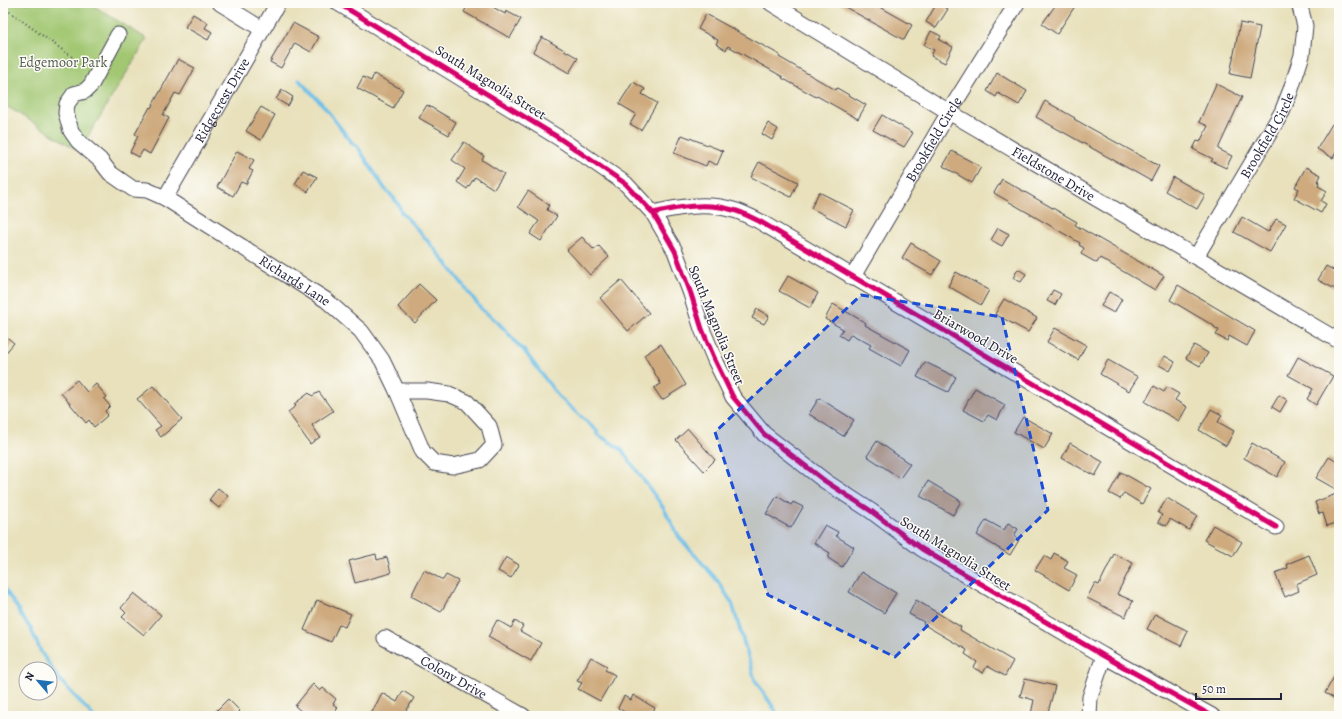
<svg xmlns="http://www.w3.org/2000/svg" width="1342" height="719" font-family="Alegreya,serif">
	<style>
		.green { fill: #a2c772; stroke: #627456 }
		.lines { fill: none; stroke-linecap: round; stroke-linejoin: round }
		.stream { stroke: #6abee7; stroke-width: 3.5 }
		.building { fill: #ceaa7e }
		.minor-casing { stroke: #403f4e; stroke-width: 17 }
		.path { stroke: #403f4e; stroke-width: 2; stroke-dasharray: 1 3; stroke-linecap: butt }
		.minor { stroke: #fff; stroke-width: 15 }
		.cycleway-casing { stroke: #fdfcf7; stroke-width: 8 }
		.cycleway { stroke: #d6006c; stroke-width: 5 }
		.marked { fill: #1d4ed8; fill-opacity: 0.2; stroke: #1d4ed8; stroke-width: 3; stroke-dasharray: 8 5; stroke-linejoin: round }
		.labels { text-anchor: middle; stroke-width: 3; stroke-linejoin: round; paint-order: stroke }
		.park-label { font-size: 14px; fill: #4f5c4e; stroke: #fdfcf7 }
		.street-label { font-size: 14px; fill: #22223b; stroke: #fdfcf7 }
	</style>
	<rect width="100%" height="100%" fill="#fdfcf7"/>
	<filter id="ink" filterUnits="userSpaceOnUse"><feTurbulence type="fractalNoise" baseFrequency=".025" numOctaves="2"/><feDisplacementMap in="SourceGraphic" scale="8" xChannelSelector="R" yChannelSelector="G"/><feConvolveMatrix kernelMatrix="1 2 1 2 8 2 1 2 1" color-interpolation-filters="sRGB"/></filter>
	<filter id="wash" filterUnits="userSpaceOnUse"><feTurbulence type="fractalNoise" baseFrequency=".012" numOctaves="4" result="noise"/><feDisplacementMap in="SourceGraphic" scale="16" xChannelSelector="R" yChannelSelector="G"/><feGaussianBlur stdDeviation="0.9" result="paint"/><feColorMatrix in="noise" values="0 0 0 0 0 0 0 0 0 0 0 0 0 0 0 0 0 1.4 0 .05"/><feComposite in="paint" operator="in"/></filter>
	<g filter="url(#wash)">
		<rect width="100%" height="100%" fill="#e8e1bc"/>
		<path class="green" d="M3,3H89L147,39L79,151L3,104Z"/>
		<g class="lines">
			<path class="stream" d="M299,80L323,105L353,144L357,146L385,189C391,195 400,203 401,212C431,242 457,276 482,310C494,318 505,329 514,340C517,343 518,347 523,349L558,396L597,431V434L621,449L663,507L679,537L717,580L732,603L755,680L777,713L778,716
				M3,587L18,609L20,614L31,629L41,652L58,678L93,716"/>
		</g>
		<g id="blocks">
			<path class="building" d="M469,3H486L505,14L506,11L521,19L510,38L464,12Z
				M838,3H873L912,25L904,40Z
				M937,3L948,9L936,28L926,22Z
				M1057,3H1077L1057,34L1042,24Z
				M193,14L208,23L205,28L212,32L208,40L185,27Z
				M706,14L780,55L779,57L836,90L837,88L866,105L858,119L817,96L816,97L782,78L783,77L728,46L726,50L716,44L718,40L698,29Z
				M293,23L319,37L311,52L295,43L281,68L270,62Z
				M1240,23L1260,27L1250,78L1230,74Z
				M931,31L941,36L939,40L953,47L945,63L931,56L934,50L924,45Z
				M542,37L578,58L569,73L533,52Z
				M178,59L195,68L180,95L175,93L163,115L169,118L150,154L143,150L139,157L130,152L138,136L135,134L150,107L151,108Z
				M997,73L1027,91L1019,105L998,93L996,97L987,91Z
				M374,74L403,90L393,108L357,88L363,77L371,81Z
				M633,82L645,89L642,94L657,103L641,130L630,124L636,114L619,104Z
				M1216,84L1242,97L1218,149L1232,156L1226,168L1211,161L1213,159L1193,149L1197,141L1200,142L1208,126L1199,122Z
				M282,90L293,97L288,106L276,99Z
				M1045,101L1075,118L1074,119L1159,166L1151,181L1036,117Z
				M427,105L456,122L449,135L419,118Z
				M261,107L275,115L261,140L246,131Z
				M882,115L913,133L904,147L873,130Z
				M768,123L778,129L772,140L762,134Z
				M1332,124L1339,128V147L1333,158L1317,149Z
				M682,135L723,151L717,165L708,161L706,166L674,153Z
				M464,142L484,156L482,160L504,174L494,189L475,177L467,189L457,182L465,169L452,160Z
				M237,151L254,160L249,169L253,171L246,184L241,182L233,196L217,187Z
				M952,151L981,167L972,183L943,166Z
				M759,162L798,182L791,197L751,177Z
				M1306,167L1321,175L1318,181L1319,182L1318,186L1327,191L1321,201L1326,204L1321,213L1294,198L1299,189L1295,187Z
				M303,170L317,177L308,192L295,184Z
				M1173,177L1205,195L1197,209L1165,191Z
				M1002,179L1077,222L1075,225L1164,276L1155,290L1100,258L1097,263L1081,254L1084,248L1079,245L1080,243L994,193Z
				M528,191L549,205L547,210L557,216L541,241L530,234L539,221L518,207Z
				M819,192L854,210L846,226L811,208Z
				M1242,217L1268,232L1276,219L1286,224L1270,252L1234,232Z
				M998,228L1009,234L1002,246L991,240Z
				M582,237L594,250L599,246L609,257L590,275L567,250Z
				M911,243L941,261L932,275L902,258Z
				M1326,266L1339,273V291L1318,280Z
				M1018,269L1026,274L1021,282L1013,278Z
				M956,272L989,290L981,305L948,286Z
				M788,276L818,293L810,308L779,291Z
				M621,280L649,313L628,331L600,298Z
				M419,284L436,300L415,323L398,307Z
				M1178,285L1255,331L1247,346L1229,336L1227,341L1216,335L1219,330L1214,327V326L1170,300Z
				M1053,290L1061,294L1055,305L1047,301Z
				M1109,292L1122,299L1114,313L1101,306Z
				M1004,299L1037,318L1028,332L995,314Z
				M833,304L866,323L865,325L910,350L901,366L869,348L871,345L851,334L847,340L839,335L843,329L825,319Z
				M757,309L769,316L764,324L752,318Z
				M1055,328L1086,345L1078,360L1047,342Z
				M3,334L14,343L3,356Z
				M661,344L686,385L662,400L654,388L661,384L644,355Z
				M1194,345L1208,353L1200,366L1186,358Z
				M1165,356L1175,362L1170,371L1159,365Z
				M1298,357L1333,376L1316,405L1307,399L1313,389L1288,375Z
				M1108,360L1138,377L1129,391L1100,374Z
				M925,362L956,377L948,392L917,377Z
				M77,380L87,392L96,384L107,397L104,399L110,406L105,411L108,415L94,427L89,420L86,423L61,393Z
				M153,386L182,419L161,437L155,430L161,426L137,399Z
				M1154,386L1164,392L1167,387L1179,394L1175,400L1187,407L1179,421L1145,402Z
				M975,388L1005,405L997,420L988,415L984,421L963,410Z
				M319,392L333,411L312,425L320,437L310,444L288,412L296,406L294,404L309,393L312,396Z
				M1279,395L1287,400L1280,412L1272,407Z
				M819,398L854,420L843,436L809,414Z
				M1211,409L1222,415L1218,422L1234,431L1226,446L1199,430Z
				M1023,417L1053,434L1044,449L1014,432Z
				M688,429L715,460L704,471L676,440Z
				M877,441L910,464L900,478L867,456Z
				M1070,443L1103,462L1095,476L1062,458Z
				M1252,443L1285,462L1277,477L1244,458Z
				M1329,457L1339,463V491L1316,478Z
				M1121,472L1151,489L1142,504L1124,493L1120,499L1109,493Z
				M928,481L961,501L953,515L920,496Z
				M218,488L228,496L219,508L209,500Z
				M1339,493V522L1327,526L1323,513L1319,514L1315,502Z
				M777,496L791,505L793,502L803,507L791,528L766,514Z
				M1167,498L1197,516L1189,530L1170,519L1166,526L1158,522L1162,515L1158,513Z
				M986,520L1004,530L1008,523L1018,529L1014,536L1019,540L1010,555L977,535Z
				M825,525L838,532L836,536L854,547L842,567L828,558L830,553L814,543Z
				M1213,525L1242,542L1233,556L1204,540Z
				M1054,553L1068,561L1064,568L1077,575L1069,590L1035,570L1044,556L1051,560Z
				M376,554L377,560L387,557L391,573L355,583L349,561Z
				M1114,554L1133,563L1117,594L1133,601L1125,617L1087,598L1095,583L1099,585Z
				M1309,555L1317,575L1296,584L1299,591L1285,597L1275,573L1288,568L1287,564Z
				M506,557L519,565L511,578L498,571Z
				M424,570L443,580L446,575L458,581L441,612L411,596Z
				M861,572L896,593L884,613L849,592Z
				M134,593L161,615L144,635L122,617L126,613L121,608Z
				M317,600L351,614L345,627L339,625L331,642L304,630Z
				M916,600L961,627L960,630L1013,661L1005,676L987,666L983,673L974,668L977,662L965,654L967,650L923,624L924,622L909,614Z
				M1155,614L1188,631L1181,646L1147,629Z
				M497,620L511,628L515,621L523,626L520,631L541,643L531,661L488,637Z
				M591,657L607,666L605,670L615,675L600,701L578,689L582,683L577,681Z
				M1339,668V701L1325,693Z
				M1025,679L1055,686L1047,716H1039L1031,714L1034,700L1020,696Z
				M313,684L320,691L323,688L336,699L333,704L338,708L331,716H307L295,706Z
				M403,691L414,698L403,716H370L382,693L397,702Z
				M633,695L655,708L650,716H625L627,713L618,708L624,696L631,700Z
				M228,699L240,711L235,716H211Z"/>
		</g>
	</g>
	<g filter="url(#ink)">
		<use href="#blocks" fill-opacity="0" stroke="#403f4e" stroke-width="1"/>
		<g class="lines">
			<defs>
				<g id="minor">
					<path d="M220,3L262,29"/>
					<path d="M338,3L559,138L626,184L653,213L675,251L691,294L702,329L715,360L733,397L764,434L825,481L871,511L922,549L1104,656L1212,716"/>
					<path id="s1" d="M771,3L949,112L1339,341"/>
					<path id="s2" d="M118,35L91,85L85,91L74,94L67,104L66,113L71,131L78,141L100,160L110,173L133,189L147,190L165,198L326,300L361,331L382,360L397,391"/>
					<path id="s3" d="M165,198L278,3"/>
					<path d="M653,213C679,207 706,202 733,210C742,212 750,217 759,221L1276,527"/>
					<path id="s4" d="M1196,257L1282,112L1290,92L1302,55L1305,26L1299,3"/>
					<path id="s5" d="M852,278L949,112L1017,3"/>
					<path d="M397,391H427L449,394L467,402L489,426L494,445L480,460L453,466L434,463L423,452Z"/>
					<path id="s6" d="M385,638L523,716"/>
					<path d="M1089,716L1090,697L1104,656"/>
				</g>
			</defs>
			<use href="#minor" class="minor-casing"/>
			<path class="path" d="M3,7L86,67"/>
			<use href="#minor" class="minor"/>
			<defs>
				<path id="cycleway" d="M338,3L559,138L626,184L653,213L675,251L691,294L702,329L715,360L733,397L764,434L825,481L871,511L922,549L1104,656L1212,716
					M653,213C679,207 706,202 733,210C742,212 750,217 759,221L1276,527"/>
			</defs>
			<use href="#cycleway" class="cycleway-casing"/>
			<use href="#cycleway" class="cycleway"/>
		</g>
	</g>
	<path class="marked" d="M861,295L1002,317L1048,510L895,657L768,595L715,432Z"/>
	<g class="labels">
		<g class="park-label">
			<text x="63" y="67">Edgemoor Park</text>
		</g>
		<g class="street-label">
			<text transform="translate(491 82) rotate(32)" y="5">South Magnolia Street</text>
			<text dy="5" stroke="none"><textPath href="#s3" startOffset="113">Ridgecrest Drive</textPath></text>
			<text dy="5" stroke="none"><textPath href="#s4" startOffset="141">Brookfield Circle</textPath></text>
			<text dy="5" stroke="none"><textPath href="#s5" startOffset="161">Brookfield Circle</textPath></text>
			<text dy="5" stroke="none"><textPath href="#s1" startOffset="330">Fieldstone Drive</textPath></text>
			<text dy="5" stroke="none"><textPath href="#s2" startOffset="390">Richards Lane</textPath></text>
			<text transform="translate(717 325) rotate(68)" y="5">South Magnolia Street</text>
			<text transform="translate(976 336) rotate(30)" y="5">Briarwood Drive</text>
			<text transform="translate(956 553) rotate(32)" y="5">South Magnolia Street</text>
			<text dy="5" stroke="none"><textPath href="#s6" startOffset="79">Colony Drive</textPath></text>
		</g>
	</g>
	<rect width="1342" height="719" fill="none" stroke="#fdfcf7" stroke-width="16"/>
	<g transform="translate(38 681) rotate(298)"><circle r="19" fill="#fdfcf7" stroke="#a5a5ac"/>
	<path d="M0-3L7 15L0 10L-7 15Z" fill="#1f6fb2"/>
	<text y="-6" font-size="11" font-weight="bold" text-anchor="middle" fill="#22223b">N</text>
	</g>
	<path d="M1196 693v6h85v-6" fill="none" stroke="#22223b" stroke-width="2"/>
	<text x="1202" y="693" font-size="12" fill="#22223b" stroke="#fdfcf7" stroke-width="3" paint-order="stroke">50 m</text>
</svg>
